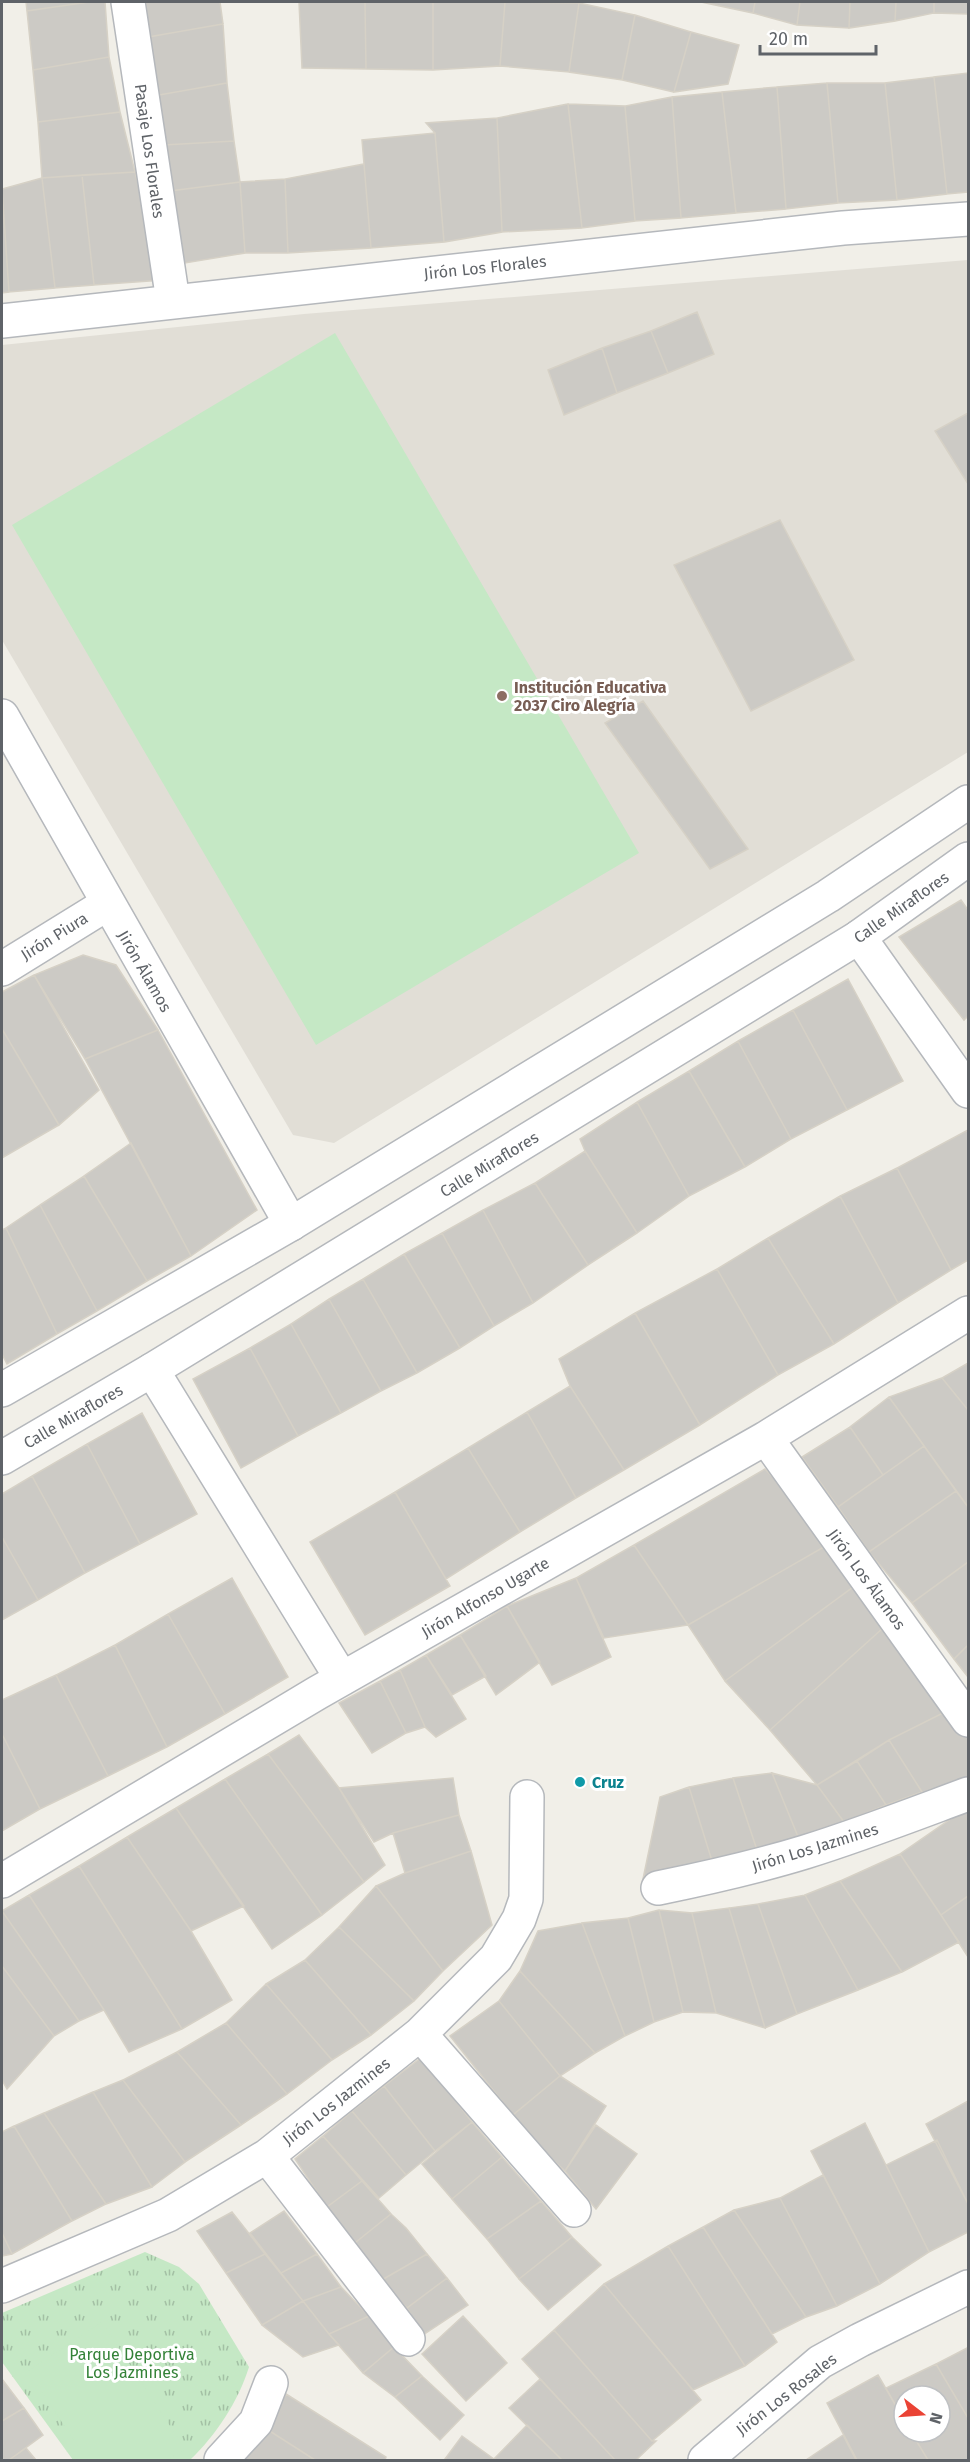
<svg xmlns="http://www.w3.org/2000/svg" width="970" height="2462" font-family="'Fira Sans',sans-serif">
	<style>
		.education { fill: #e1ded6 }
		.grass { fill: url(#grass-tufts) }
		.pitch { fill: #c5e8c5 }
		.building { fill: #cccac5; stroke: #d6d1c6; stroke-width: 1.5 }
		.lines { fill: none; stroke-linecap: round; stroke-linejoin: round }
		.minor-casing { stroke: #b5b8bc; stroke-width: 36 }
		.tertiary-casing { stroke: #b5b8bc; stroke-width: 36 }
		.minor { stroke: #fff; stroke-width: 33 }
		.tertiary { stroke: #fff; stroke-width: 33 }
		.education-dot { fill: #8d6e63; stroke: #fff; stroke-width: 2 }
		.culture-dot { fill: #0f9aa8; stroke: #fff; stroke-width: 2 }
		.labels { text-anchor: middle; stroke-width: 6; stroke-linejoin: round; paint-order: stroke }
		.street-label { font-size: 16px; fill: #5f6368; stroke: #fff }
		.education-label { font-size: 16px; font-weight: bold; fill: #785e54; stroke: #fff; text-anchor: start }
		.culture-label { font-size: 16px; font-weight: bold; fill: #0d838f; stroke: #fff; text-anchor: start }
		.park-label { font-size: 16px; fill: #348238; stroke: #fff }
	</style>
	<defs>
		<pattern id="grass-tufts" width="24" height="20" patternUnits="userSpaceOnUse" patternTransform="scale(1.5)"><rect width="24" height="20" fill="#c5e8c5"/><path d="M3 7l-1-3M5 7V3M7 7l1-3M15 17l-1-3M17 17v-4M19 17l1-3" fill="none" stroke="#a3c0a4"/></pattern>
	</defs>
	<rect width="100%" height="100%" fill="#f1efe8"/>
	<path class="education" d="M968,260V752L334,1143L293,1135L2,640V345L304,314Z"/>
	<path class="grass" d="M145,2252L179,2267L199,2284L249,2367C238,2402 216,2435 190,2460H73L2,2362V2313Z"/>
	<path class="pitch" d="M335,333L639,853L316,1045L12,525Z
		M102,2322L185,2449L167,2460H87L28,2371Z"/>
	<path class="building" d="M26,2H89L27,11Z
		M89,2H105L109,57L33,70L27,11Z
		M146,2H220L223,24L148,37Z
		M299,2H365L366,69L302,68Z
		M365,2H433V70L366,69Z
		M433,2H505L500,66L433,70Z
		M505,2L579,3L569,72L500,66Z
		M701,2H755L753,13Z
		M755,2H800L797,25L753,13Z
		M800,2H850L849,28L797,25Z
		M850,2H896L895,21L849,28Z
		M896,2H934V13L895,21Z
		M934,2H968V14L934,13Z
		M579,3L635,15L622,80L569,72Z
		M635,15L691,32L674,92L622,80Z
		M223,24L227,83L159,95L148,37Z
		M691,32L739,45L728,84L674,92Z
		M109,57L120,112L38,122L33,70Z
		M968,73V192L947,194L934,77Z
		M934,77L947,194L897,200L885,83Z
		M227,83L234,141L164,145L159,95Z
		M827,83L838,203L786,209L777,87Z
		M827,83H885L897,200L838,203Z
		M777,87L786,209L736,213L722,92Z
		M722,92L736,213L681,218L672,97Z
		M672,97L681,218L635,221L625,106Z
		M568,104L582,228L502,232L497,118Z
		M568,104L625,106L635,221L582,228Z
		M120,112L135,172L42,178L38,122Z
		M497,118L502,232L444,242L435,133L426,123Z
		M435,133L444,242L371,248L362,140Z
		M234,141L240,182L170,191L164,145Z
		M364,164L371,248L288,253L285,179Z
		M135,172L163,280L94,285L82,175Z
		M82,175L94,285L55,288L42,178Z
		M42,178L55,288L9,292L2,189Z
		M285,179L288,253H245L240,182Z
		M240,182L245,253L179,264L170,191Z
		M2,191L9,292L2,293Z
		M697,312L714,354L668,373L651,331Z
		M651,331L668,373L617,393L602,348Z
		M602,348L617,393L564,415L548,370Z
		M968,413V484L935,431Z
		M780,520L854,660L751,711L674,565Z
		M643,701L748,849L710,869L605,723Z
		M961,900L968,910V1016L964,1020L899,937Z
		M83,955L116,965L158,1030L85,1059L34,975Z
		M34,975L99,1090L59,1125L2,1029V992Z
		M848,979L903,1081L847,1110L793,1010Z
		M793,1010L847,1110L791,1139L738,1041Z
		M2,1029L59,1125L2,1158Z
		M158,1030L257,1210L191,1256L85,1059Z
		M738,1041L791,1139L745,1167L689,1071Z
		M689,1071L745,1167L689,1196L637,1102Z
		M637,1102L689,1196L637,1233L585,1151L580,1139Z
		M968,1130V1260L951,1270L897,1168Z
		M131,1143L191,1256L147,1281L84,1176Z
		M585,1151L637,1233L588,1265L535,1183Z
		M897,1168L951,1270L898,1303L840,1196Z
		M84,1176L147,1281L97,1311L40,1205Z
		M535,1183L588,1265L533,1303L483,1210Z
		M840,1196L898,1303L834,1344L768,1238Z
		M40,1205L97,1311L57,1334L6,1228Z
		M483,1210L533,1303L494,1326L442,1233Z
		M6,1228L57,1334L7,1364L2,1354V1230Z
		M442,1233L494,1326L460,1348L404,1254Z
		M768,1238L834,1344L778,1375L717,1269Z
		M404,1254L460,1348L417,1373L363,1279Z
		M717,1269L778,1375L700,1425L635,1313Z
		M363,1279L417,1373L381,1391L329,1299Z
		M329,1299L381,1391L341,1413L291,1324Z
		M635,1313L700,1425L624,1470L570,1386L559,1359Z
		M291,1324L341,1413L298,1436L250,1348Z
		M250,1348L298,1436L241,1468L193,1379Z
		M968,1363V1410L942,1378Z
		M942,1378L968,1410V1507L889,1397Z
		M570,1386L624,1470L576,1498L527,1412Z
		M889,1397L924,1446L883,1475L850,1427Z
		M527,1412L576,1498L520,1532L468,1448Z
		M142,1413L197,1514L140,1544L87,1444Z
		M850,1427L883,1475L838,1507L802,1457Z
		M87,1444L140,1544L85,1573L32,1476Z
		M924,1446L956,1491L869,1552L838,1507Z
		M468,1448L520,1532L446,1579L395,1492Z
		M765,1469L836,1540L688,1625L634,1545Z
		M32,1476L85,1573L38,1600L2,1537V1494Z
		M956,1491L968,1507V1562L912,1603L869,1552Z
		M395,1492L450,1586L365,1635L310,1542Z
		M2,1537L38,1600L2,1620Z
		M836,1540L864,1579L725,1681L688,1625Z
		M634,1545L688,1625L604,1638L576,1578Z
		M968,1562V1645L954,1659L912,1603Z
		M232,1578L288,1677L225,1714L168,1614Z
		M576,1578L611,1657L552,1685L507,1606Z
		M864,1579L893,1619L770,1730L725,1681Z
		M507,1606L540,1662L496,1695L460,1635Z
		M168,1614L225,1714L167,1747L115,1645Z
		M893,1619L955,1707L889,1740L817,1785L770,1730Z
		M460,1635L486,1676L452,1695L426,1655Z
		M115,1645L167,1747L108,1776L56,1675Z
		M968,1645V1677L954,1659Z
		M426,1655L466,1719L436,1737L425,1727L400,1670Z
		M400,1670L425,1727L406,1733L380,1681Z
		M56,1675L108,1776L40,1809L2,1734V1700Z
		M380,1681L406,1733L372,1753L339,1703Z
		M955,1707L968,1725V1792L931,1806L889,1740Z
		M2,1734L40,1809L2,1831Z
		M299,1735L339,1788L385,1865L364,1882L268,1754Z
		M889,1740L922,1792L886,1805L857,1761Z
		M268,1754L364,1882L322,1915L225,1779Z
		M857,1761L886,1805L844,1822L817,1785Z
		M772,1773L799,1839L757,1850L733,1778Z
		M772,1773L817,1785L844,1822L799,1839Z
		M453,1778L459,1815L393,1833L374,1842L339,1788Z
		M733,1778L757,1850L712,1861L689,1787Z
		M225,1779L322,1915L272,1949L176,1808Z
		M689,1787L712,1861L643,1879L660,1797Z
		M968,1807V1896L941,1915L900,1854Z
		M176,1808L244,1906L191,1931L127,1837Z
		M459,1815L471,1851L405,1873L393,1833Z
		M127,1837L191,1931L232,2000L182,2029L79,1866Z
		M471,1851L492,1925L443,1971L376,1886L405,1873Z
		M900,1854L959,1942L902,1972L840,1881Z
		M79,1866L182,2029L129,2052L104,2010L29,1895Z
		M840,1881L902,1972L858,1990L805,1895Z
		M376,1886L443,1971L414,2001L339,1927Z
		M29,1895L104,2010L79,2021L2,1911Z
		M805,1895L858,1990L797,2014L758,1904Z
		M968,1896V1957L941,1915Z
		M758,1904L797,2014L765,2028L729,1908Z
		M729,1908L765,2028L716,2013L692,1913Z
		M659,1910L683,2012L654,2022L628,1918Z
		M659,1910L692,1913L716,2013L683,2012Z
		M2,1911L79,2021L54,2036L2,1966Z
		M628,1918L654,2022L625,2036L582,1923Z
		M582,1923L625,2036L595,2053L520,1971L538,1931Z
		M339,1927L414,2001L371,2035L305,1960Z
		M305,1960L371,2035L332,2060L266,1984Z
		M2,1966L54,2036L7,2089L2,2080Z
		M520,1971L595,2053L560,2076L499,2001Z
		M266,1984L332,2060L287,2094L226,2023Z
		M499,2001L560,2076L513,2115L450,2036Z
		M226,2023L287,2094L241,2125L177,2052Z
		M177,2052L241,2125L185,2162L123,2080Z
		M422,2057L472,2122L435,2151L384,2086Z
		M560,2076L606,2106L565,2171L519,2128L513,2115Z
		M123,2080L185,2162L152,2187L93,2092Z
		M384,2086L435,2151L406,2175L352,2111Z
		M93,2092L152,2187L106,2204L44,2113Z
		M968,2101V2204L926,2124Z
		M352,2111L406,2175L379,2198L323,2136Z
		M44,2113L106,2204L72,2221L14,2126Z
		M472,2122L502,2157L452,2199L422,2164Z
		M865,2123L929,2252L880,2284L811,2151Z
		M596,2125L637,2154L596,2209L565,2171Z
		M14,2126L72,2221L12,2254L2,2233V2132Z
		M323,2136L362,2181L327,2207L295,2159Z
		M937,2140L968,2204V2232L929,2252L886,2165Z
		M502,2157L541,2201L487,2239L452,2199Z
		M823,2175L880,2284L837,2306L780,2198Z
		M362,2181L391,2214L351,2246L327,2207Z
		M780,2198L837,2306L806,2317L734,2210Z
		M541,2201L572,2237L519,2279L487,2239Z
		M734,2210L806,2317L772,2334L703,2227Z
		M284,2211L317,2254L281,2273L250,2233Z
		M232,2212L265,2254L226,2273L197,2231Z
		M391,2214L406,2228L427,2254L380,2281L351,2246Z
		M703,2227L777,2342L745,2366L668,2246Z
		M2,2233L12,2254L2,2256Z
		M572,2237L601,2265L548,2310L519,2279Z
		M668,2246L745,2366L693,2390L604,2284Z
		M265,2254L303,2301L262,2325L226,2273Z
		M317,2254L341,2287L303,2301L281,2273Z
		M427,2254L447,2278L407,2308L380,2281Z
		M447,2278L468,2305L423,2335L407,2308Z
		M604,2284L701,2400L652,2441L554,2330Z
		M341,2287L369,2316L329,2334L303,2301Z
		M303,2301L329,2334L339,2345L303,2357L262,2325Z
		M369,2316L394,2347L363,2373L329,2334Z
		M463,2316L507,2363L466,2401L422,2354Z
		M554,2330L652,2441H656L636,2460H615L522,2359Z
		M394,2347L422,2376L395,2397L363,2373Z
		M967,2348L968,2350V2418L936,2364Z
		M936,2364L968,2418V2460H928L911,2432H940V2396H904V2420L886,2388Z
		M878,2375L904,2420V2432H911L928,2460H857L827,2403Z
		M422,2376L464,2415L440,2440L395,2397Z
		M2,2379L24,2408L2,2421Z
		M540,2379L615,2460H562L509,2408Z
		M286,2394L386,2457L385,2460H315L265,2428Z
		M24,2408L43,2435L9,2460H2V2421Z
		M527,2425L562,2460H497L494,2459Z
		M265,2428L315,2460H244Z
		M843,2435L856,2460H806Z
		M462,2436L494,2459L497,2460H447L445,2459Z
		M26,2448L36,2460H9Z"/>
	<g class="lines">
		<defs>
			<path id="minor" d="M128,2L173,301
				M2,321L843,228L968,219
				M2,716L291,1224
				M859,937L968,1091
				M2,969L107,904
				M152,1370L342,1679
				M766,1438L968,1720
				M2,1881L317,1693L766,1438L968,1313
				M658,1888C707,1878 756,1867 805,1852C860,1835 914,1814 968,1794
				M420,2034L574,2210
				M267,2156L408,2339
				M2,2286L168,2215L267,2156L420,2034L496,1958L519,1919L526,1899L527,1797
				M221,2460L256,2422L271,2383
				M705,2460L820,2362L860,2340L968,2287"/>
			<path id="tertiary" d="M2,1390L291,1224L828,896L968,802
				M2,1458L152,1370L859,937L968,859"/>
		</defs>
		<use href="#minor" class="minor-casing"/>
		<use href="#tertiary" class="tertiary-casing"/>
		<use href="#minor" class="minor"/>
		<use href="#tertiary" class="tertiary"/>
	</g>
	<circle class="education-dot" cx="502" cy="696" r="6"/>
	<circle class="culture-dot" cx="580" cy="1782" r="6"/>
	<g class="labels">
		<g class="street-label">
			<text transform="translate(150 151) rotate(82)" y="6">Pasaje Los Florales</text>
			<text transform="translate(485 267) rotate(-6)" y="6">Jirón Los Florales</text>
			<text transform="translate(901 907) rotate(-35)" y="6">Calle Miraflores</text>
			<text transform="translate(54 936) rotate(-32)" y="6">Jirón Piura</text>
			<text transform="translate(145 971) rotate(60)" y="6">Jirón Álamos</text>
			<text transform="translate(489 1164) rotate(-31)" y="6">Calle Miraflores</text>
			<text transform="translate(73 1416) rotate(-30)" y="6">Calle Miraflores</text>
			<text transform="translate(867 1579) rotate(54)" y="6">Jirón Los Álamos</text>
			<text transform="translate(485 1597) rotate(-30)" y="6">Jirón Alfonso Ugarte</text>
			<text transform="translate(815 1847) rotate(-17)" y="6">Jirón Los Jazmines</text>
			<text transform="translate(336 2101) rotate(-38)" y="6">Jirón Los Jazmines</text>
			<text transform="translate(786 2394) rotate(-38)" y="6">Jirón Los Rosales</text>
		</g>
		<g class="education-label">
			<text x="514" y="693">Institución Educativa<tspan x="514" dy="18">2037 Ciro Alegría</tspan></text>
		</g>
		<g class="culture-label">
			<text x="592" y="1788">Cruz</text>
		</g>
		<g class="park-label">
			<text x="132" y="2360">Parque Deportiva<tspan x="132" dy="18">Los Jazmines</tspan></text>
		</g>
	</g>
	<rect width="970" height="2462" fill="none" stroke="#5f6368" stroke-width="6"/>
	<g transform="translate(922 2414) rotate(107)"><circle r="28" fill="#ffffff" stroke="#bfc1c3" stroke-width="1.5"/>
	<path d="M0-4.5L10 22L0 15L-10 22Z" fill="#ea4335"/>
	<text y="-9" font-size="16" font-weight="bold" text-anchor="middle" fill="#5f6368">N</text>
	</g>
	<path d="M760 45v9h116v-9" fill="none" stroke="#5f6368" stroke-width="3"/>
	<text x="769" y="45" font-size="18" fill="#5f6368" stroke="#ffffff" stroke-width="4.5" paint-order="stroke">20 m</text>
</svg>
